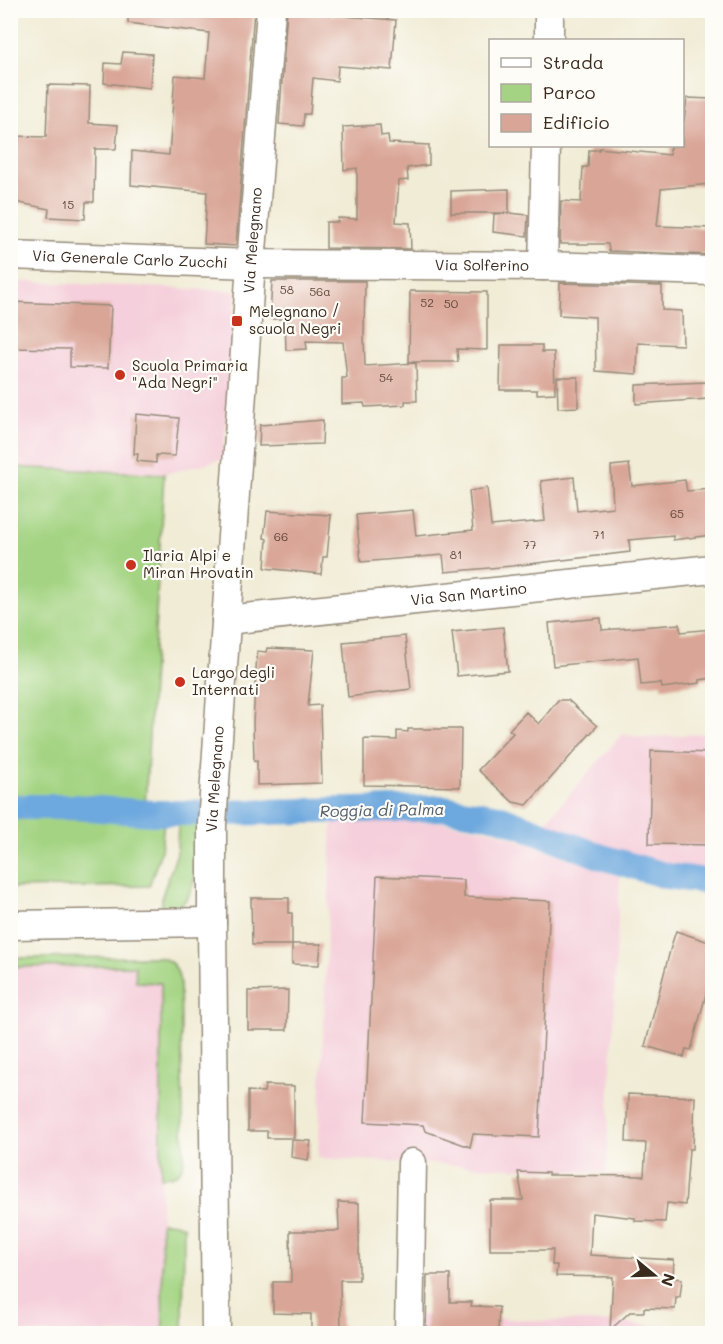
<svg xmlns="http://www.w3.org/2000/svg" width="723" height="1344" font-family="Mali,sans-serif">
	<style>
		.built { fill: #f5cfdb }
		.green { fill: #a4d483; stroke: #707f50; stroke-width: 1.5 }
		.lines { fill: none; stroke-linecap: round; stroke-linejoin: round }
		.canal { stroke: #6da8de; stroke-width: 26 }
		.building { fill: #d9a596 }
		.minor-casing { stroke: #968b7a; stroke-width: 31 }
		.minor { stroke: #fff; stroke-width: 28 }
		.poi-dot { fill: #c8321e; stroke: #fdfcf7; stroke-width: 2 }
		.labels { text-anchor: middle; stroke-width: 4.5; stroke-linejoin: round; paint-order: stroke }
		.number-label { font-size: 12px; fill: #62493c }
		.street-label { font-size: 15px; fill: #3b2a1e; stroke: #fdfcf7 }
		.poi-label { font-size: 15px; fill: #3b2a1e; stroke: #fdfcf7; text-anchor: start }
		.water-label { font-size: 16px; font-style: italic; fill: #4f5c6b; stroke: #fdfcf7 }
	</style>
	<rect width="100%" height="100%" fill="#fdfcf7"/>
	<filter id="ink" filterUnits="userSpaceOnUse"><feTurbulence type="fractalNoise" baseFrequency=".0167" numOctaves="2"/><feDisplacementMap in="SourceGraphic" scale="12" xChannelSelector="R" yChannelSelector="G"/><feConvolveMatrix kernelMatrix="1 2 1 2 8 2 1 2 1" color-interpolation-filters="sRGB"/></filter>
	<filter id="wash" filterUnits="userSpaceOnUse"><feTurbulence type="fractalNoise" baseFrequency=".008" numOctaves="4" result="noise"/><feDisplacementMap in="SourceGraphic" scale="24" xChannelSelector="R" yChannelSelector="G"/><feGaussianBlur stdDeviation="1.35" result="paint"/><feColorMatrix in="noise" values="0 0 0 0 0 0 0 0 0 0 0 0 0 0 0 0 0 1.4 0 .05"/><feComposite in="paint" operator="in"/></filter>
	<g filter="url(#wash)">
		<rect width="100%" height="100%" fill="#f1ecd6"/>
		<path class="built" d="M11,281L236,291L223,459L164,474L11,467Z
			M712,733V876L667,868L607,850L542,826L622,734L642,738Z
			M332,820L441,822L494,831L620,877L606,1173L318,1158Z
			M135,966L161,983V1197L163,1333H11L10,967Z
			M419,1315L467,1316L543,1321H585L705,1329L704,1334H419Z"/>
		<path class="green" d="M11,467L164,474L145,807L63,801H11Z
			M11,819L164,820L161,851L149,886L11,888Z
			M178,820H198C197,842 201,892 180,905C175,909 168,909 162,909V896L177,853Z
			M159,957C174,961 178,969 180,983L184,1161C181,1175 174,1176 161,1177V983L136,982L135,966L10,967L11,958Z
			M161,1222C170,1222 176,1222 184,1227L183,1333H163Z"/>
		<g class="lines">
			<path class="canal" d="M10,807H74L153,813H198
				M220,813L444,808L499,817L602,857L667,876L712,882"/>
		</g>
		<g id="blocks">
			<path class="building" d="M128,10H183L227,15L228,10H254L236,246L204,244L207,192L131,185L132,151L169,155L175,75L205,78L209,33L128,23Z
				M287,10H329V15L396,20L392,70L338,66L337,81L313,78L310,114H304L303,126L279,124Z
				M123,52L152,54L150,88L104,83L105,63L121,64Z
				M48,85L90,86L89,123L118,125L116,149H95L94,202H86L85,219L48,217L49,209L10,201V136L46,137Z
				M687,98L712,99V152L710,184L661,189L657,226L712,228V255L609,251L608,244H560L561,201L581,202L583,167H588L589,150H599V148L670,155V146H682V121H684Z
				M380,125L381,136L388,135L389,143L429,145V165L407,168L408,180L399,181L396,222L410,223L411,249L326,248V222H338V218L357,219V168L344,170L343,127Z
				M509,189V213L528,215L527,236L493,232L494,214L508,213H451V191Z
				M272,281H365L364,336L365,366L416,363L417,401H405V405L365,407L364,403L342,404V378H347L343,342L306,341L307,349L286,350L285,319H270Z
				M560,283L662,286V310L682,311L683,345L638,343L637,374L596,371L595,317L559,315Z
				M410,291L487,292V350L457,349L458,362H409Z
				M10,302L111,306L108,368L70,367V349L10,348Z
				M501,345H542V352H554L555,393L537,394V390H500Z
				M557,377H578V407L558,408Z
				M707,382L708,399L636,404V385Z
				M136,414L179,418L175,456L156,455V463L137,461L138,454H134Z
				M323,420L322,444L259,446L260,425Z
				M629,464L632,486L685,480L687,491L712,489V535L673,540V536L629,540L630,552L512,566L445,572L443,555L361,562L356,515L413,510L416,536L473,530L469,491L487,488L491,526L545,521L541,481L574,477L577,511L613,507L611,466Z
				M267,511L331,515L327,557H323L321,574L265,568L267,539L264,538Z
				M601,618L602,630L679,624L681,632L712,629V678L700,680V683L662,688L661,683L641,685L638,657L553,666L549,623Z
				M503,627L508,671L457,676L452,632Z
				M405,636L411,689L348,697L343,642Z
				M267,648L314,650L308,706L320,705L322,783L257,785V760L254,761L253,723L257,651L266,652Z
				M558,700H568L597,726L527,805L513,802L478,770L513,733L509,730L526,712L539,724Z
				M408,729H461L460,787L364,785V739L397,740V731L408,732Z
				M651,751L712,753V845L649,844Z
				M377,876L464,880V897L550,901L539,1137L473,1134L470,1147L425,1131L423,1125L365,1122Z
				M251,898H289V913H292V945H252Z
				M676,931L712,943V972L691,1050L686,1049L684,1057L645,1046L672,943Z
				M292,944H321L319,965L292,964Z
				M288,990L287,1030H248V991Z
				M265,1085L294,1086V1138H267V1131H248V1091L264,1092Z
				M628,1094L695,1097L693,1149H689L685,1205L667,1203L665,1222L635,1221V1218L592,1213L590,1255L674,1260L673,1278L682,1279L680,1297H676L675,1309L644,1308V1312H630L610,1330L613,1277L556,1276L557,1265H552L553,1250H490V1200H523L518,1172L548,1173V1175L644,1176L646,1143L626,1142Z
				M292,1140L311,1141L308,1160L291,1157Z
				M338,1202L359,1203V1280H340L341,1332H311V1314L273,1313V1282H291L290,1231H339Z
				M427,1275H450V1302H472L471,1306L499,1307L498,1332L426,1334Z"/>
		</g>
	</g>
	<g filter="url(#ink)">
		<use href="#blocks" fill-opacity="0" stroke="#968b7a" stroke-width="1.5"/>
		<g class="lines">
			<defs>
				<g id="minor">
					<path d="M549,40V10"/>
					<path id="s1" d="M10,255L251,264L543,266L712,271"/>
					<path d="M543,266L546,146"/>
					<path id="s2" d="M226,620L712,569"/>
					<path d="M10,925L212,922"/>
					<path id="s3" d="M216,1334L212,922V824L251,264L271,10"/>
					<path d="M409,1334L412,1163"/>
				</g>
			</defs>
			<use href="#minor" class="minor-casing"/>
			<use href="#minor" class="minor"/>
		</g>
	</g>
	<g class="poi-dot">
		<rect x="231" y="315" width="12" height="12" rx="3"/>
		<circle cx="120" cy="375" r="6"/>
		<circle cx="131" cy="565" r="6"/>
		<circle cx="180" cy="682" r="6"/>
	</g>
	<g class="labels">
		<g class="number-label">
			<text x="68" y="209">15</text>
			<text x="287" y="294">58</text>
			<text x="320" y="296">56a</text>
			<text x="427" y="307">52</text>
			<text x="451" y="308">50</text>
			<text x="386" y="382">54</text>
			<text x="677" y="518">65</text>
			<text x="599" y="539">71</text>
			<text x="281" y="541">66</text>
			<text x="530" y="549">77</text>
			<text x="456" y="559">81</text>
		</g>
		<g class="street-label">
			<text dy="5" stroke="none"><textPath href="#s3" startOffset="1095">Via Melegnano</textPath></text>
			<text dy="5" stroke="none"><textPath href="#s1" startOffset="120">Via Generale Carlo Zucchi</textPath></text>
			<text dy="5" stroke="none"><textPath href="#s1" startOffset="472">Via Solferino</textPath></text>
			<text dy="5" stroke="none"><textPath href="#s2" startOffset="244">Via San Martino</textPath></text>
			<text dy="5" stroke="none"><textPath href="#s3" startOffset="555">Via Melegnano</textPath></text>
		</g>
		<g class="poi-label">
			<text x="249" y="317">Melegnano /<tspan x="249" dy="17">scuola Negri</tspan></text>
			<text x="132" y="371">Scuola Primaria<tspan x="132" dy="17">"Ada Negri"</tspan></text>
			<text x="143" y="561">Ilaria Alpi e<tspan x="143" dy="17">Miran Hrovatin</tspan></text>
			<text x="192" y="678">Largo degli<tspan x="192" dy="17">Internati</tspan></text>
		</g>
		<g class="water-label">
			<text transform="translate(382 810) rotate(-1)" y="6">Roggia di Palma</text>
		</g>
	</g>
	<rect width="723" height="1344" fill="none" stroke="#fdfcf7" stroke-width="36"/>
	<rect x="489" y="39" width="195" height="108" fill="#fdfcf7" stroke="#afa8a0" stroke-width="1.5"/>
	<rect x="501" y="58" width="30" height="9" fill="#ffffff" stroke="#afa8a0" stroke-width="1.5"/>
	<text x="543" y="69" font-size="18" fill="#3b2a1e">Strada</text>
	<rect x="501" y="84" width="30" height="18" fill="#a4d483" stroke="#afa8a0" stroke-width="1.5"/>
	<text x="543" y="99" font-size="18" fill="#3b2a1e">Parco</text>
	<rect x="501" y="114" width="30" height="18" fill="#d9a596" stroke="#afa8a0" stroke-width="1.5"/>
	<text x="543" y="129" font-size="18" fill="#3b2a1e">Edificio</text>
	<g transform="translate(654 1275) rotate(109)" stroke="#fdfcf7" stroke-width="4.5" paint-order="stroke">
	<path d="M0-4.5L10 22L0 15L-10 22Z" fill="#3b2a1e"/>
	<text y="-9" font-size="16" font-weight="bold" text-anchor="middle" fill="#3b2a1e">N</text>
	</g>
</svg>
